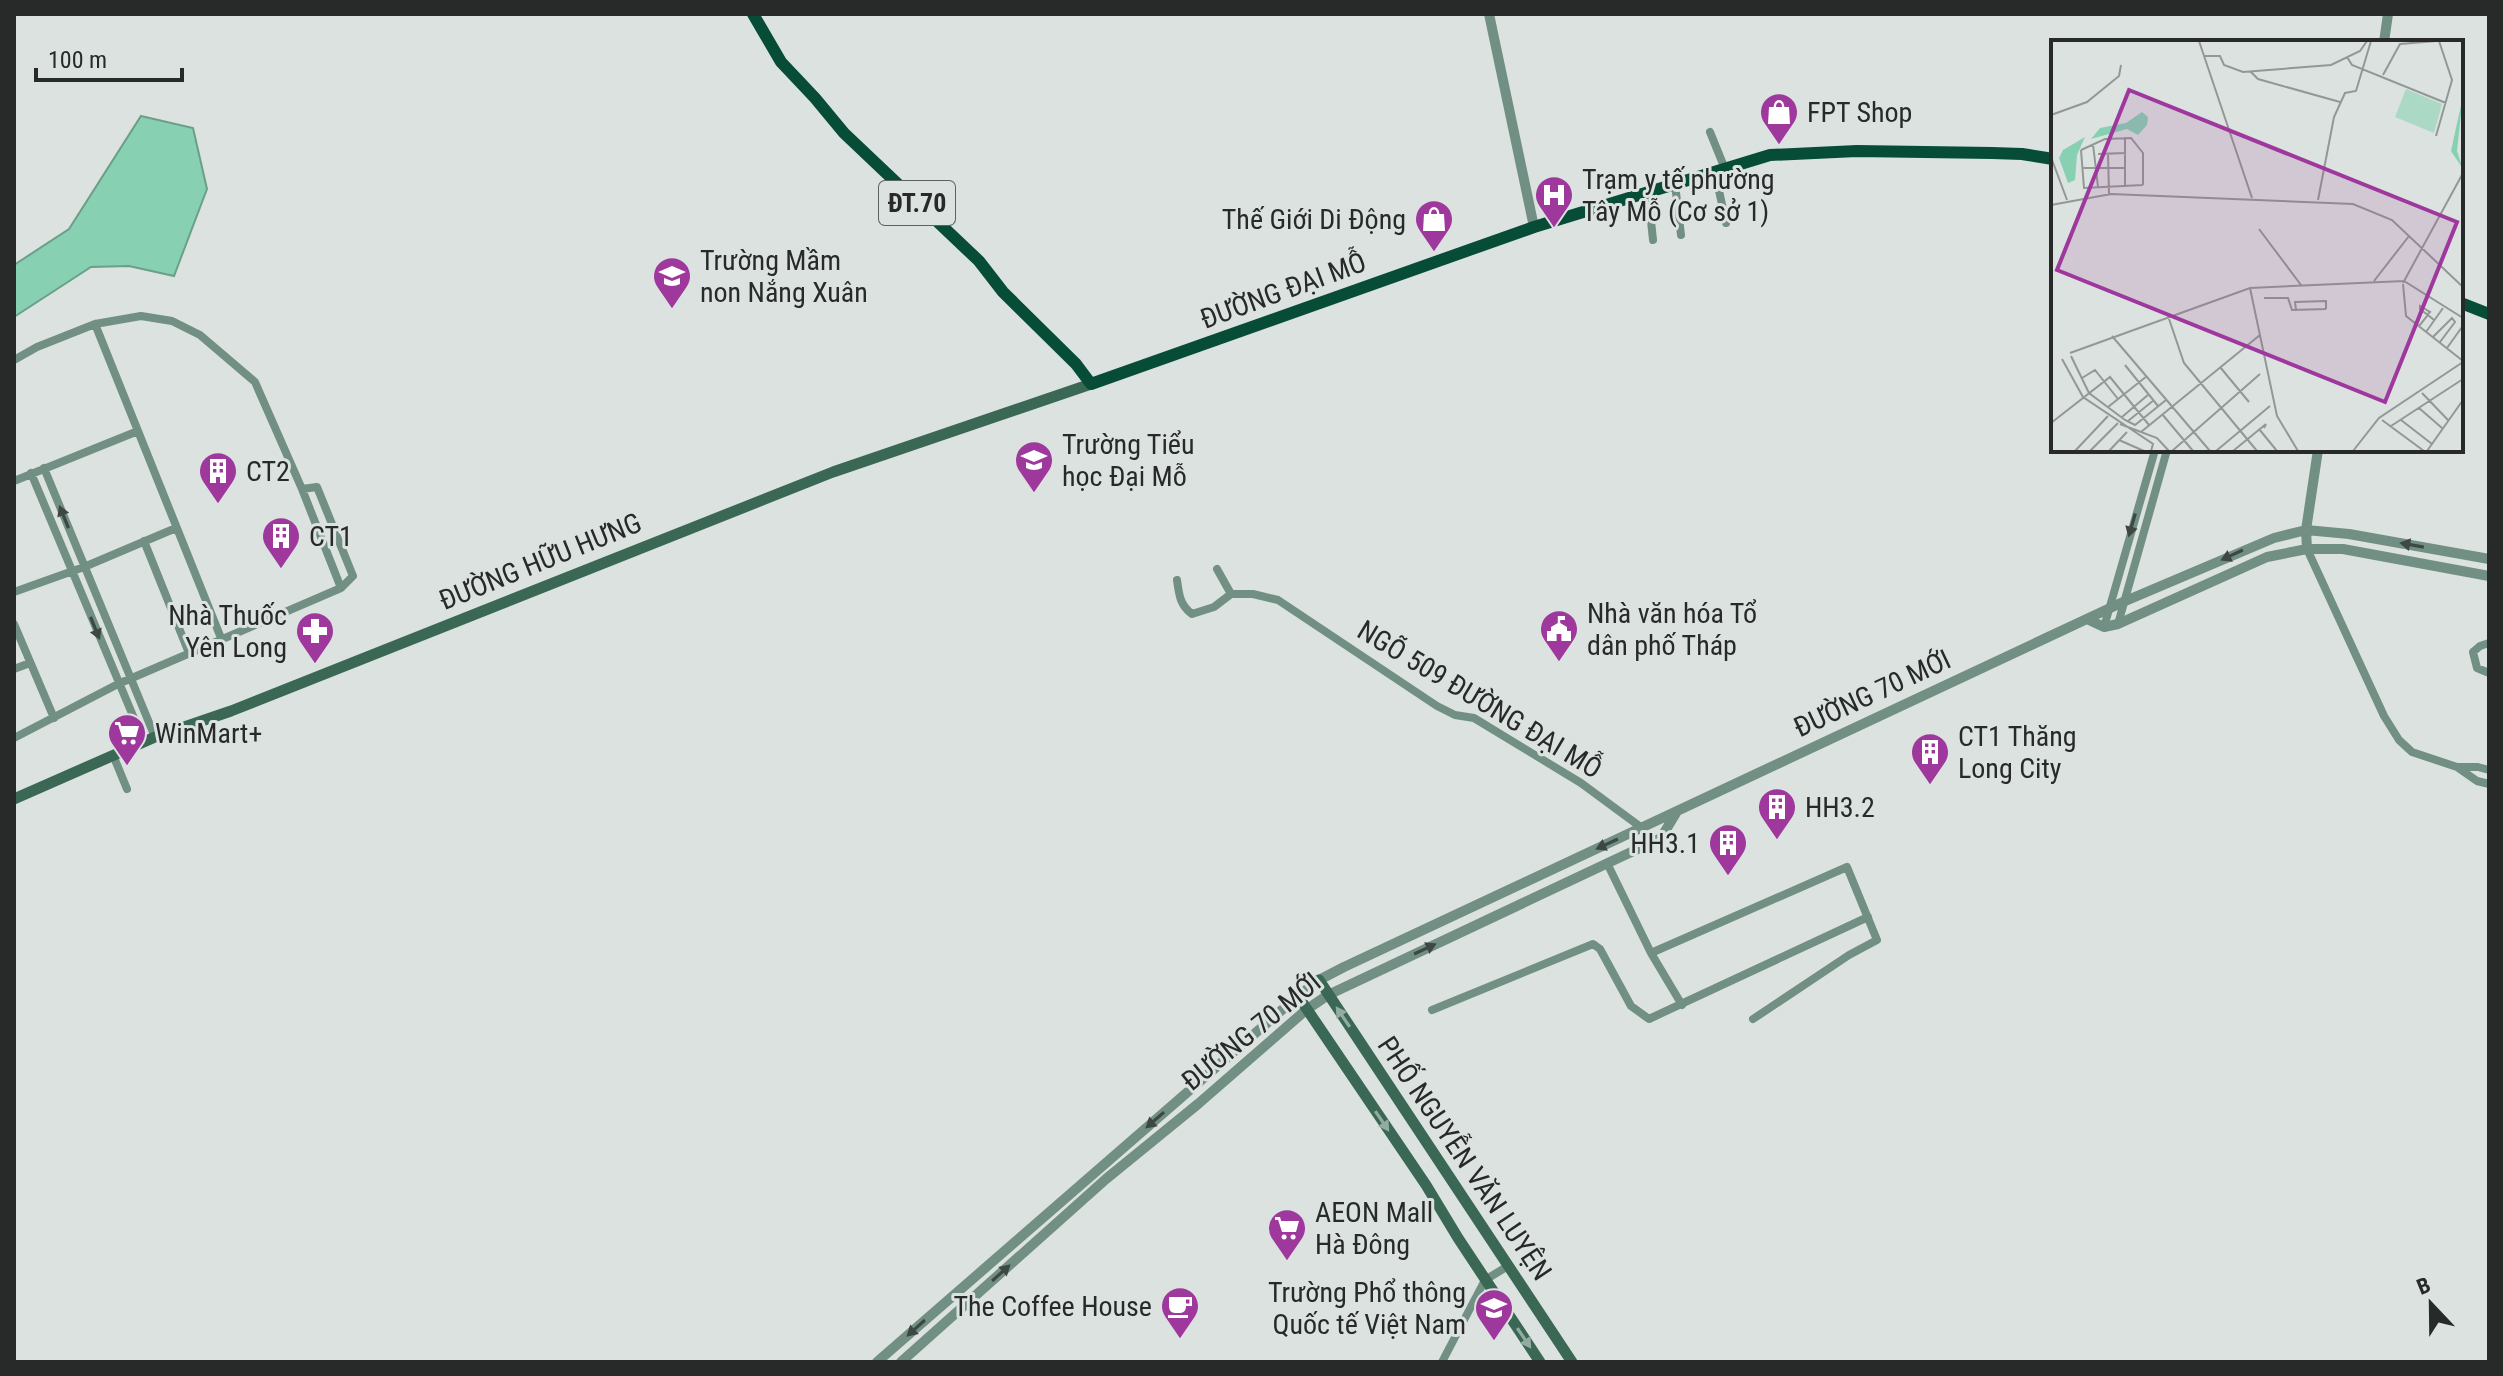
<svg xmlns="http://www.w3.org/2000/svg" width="2503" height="1376" font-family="'Roboto Condensed',sans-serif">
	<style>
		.water { fill: #87d1b2; stroke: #6a9f89; stroke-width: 2 }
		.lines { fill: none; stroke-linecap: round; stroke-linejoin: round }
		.minor { stroke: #718f82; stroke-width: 8 }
		.tertiary { stroke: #718f82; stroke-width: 10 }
		.secondary { stroke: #3a6855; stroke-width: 11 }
		.primary { stroke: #074c37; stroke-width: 12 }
		.oneway { fill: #3d4844 }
		.oneway2 { fill: #93aba1 }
		.labels { text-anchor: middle; stroke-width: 6; stroke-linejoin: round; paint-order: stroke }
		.shield { fill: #dbe2df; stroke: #5d6160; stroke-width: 2 }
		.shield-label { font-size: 26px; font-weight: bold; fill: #272a29 }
		.poi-label { font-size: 28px; fill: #272a29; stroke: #dbe2df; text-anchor: start }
		.street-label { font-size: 28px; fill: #272a29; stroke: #dbe2df }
		.inset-road { fill: none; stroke: #939896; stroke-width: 2 }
		.view { fill: #9e389d; fill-opacity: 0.15; stroke: #9e389d; stroke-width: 4 }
		.inset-edge { fill: none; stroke: #272a29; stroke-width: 4 }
	</style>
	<rect width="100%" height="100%" fill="#dbe2df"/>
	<path class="water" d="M141,116L193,128L207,189L174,276L129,266L91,267L14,317V265L69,229Z"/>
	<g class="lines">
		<path class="minor" d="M1710,132L1725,169
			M1715,172L1726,223
			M1675,184L1681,235
			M1648,192L1653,240
			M14,360L37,347L95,324L141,316L172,321L200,335L255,382L302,489L341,588
			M138,431L221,638
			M44,468L155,737
			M31,473L144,742
			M14,481L138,431L95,324
			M144,541L189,653
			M2307,549L2384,716L2399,740L2412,752L2457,767L2477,781L2489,784
			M1217,569L1231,594H1253L1278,600L1437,706L1455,715L1474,718L1581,783L1642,828
			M1177,580C1179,595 1180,605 1192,614L1214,607L1231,594
			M14,592L84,567L176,528
			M14,624L54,718
			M2118,624L2167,450
			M2104,627L2155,450
			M2489,643L2480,646L2473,652L2477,668L2489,673
			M14,669L30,663
			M14,738L118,684L341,588L353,576L317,487L302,489
			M113,755L127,789
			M2457,767H2478L2489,770
			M1607,863L1651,953
			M1682,1005L1651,953L1847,867L1877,940L1849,955L1753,1019
			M1432,1010L1593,944L1600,949L1631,1006L1649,1019L1868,917
			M1442,1362L1485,1280L1508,1266"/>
		<path class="tertiary" d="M1489,14L1534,227
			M2384,42L2388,14
			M2307,549L2306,530L2318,450
			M2087,619L2104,627L2118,624L2267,557L2307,549H2343L2489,576
			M877,1362L1298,996L1319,980L1344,967L2123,602L2274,538L2306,530L2349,534L2489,559
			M901,1362L1106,1179L1198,1104L1306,1010L1328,995L1661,838L1676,813"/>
		<path class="secondary" d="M14,799L155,737L231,711L833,472L1091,384
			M1319,980L1572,1362
			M1298,996L1426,1185L1458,1238L1540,1362"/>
		<path class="primary" d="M753,14L781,62L815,98L844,133L979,261L1003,292L1076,364L1091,384L1534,227L1770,155L1857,151L1992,153L2022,154L2053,159
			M2461,303L2489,314"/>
	</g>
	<defs><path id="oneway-solid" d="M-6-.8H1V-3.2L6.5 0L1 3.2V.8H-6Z" transform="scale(2)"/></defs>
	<g class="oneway">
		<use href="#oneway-solid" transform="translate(64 517) rotate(-112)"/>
		<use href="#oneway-solid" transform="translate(2132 525) rotate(106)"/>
		<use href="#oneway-solid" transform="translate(2412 545) rotate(-170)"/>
		<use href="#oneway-solid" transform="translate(2232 555) rotate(155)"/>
		<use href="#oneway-solid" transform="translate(95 628) rotate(68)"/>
		<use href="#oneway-solid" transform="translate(1607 844) rotate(155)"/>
		<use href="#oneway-solid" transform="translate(1425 949) rotate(-25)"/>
		<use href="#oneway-solid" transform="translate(1155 1120) rotate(139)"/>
		<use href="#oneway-solid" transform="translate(1001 1273) rotate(-42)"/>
		<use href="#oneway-solid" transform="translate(916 1328) rotate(138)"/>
	</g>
	<g class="oneway2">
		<use href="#oneway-solid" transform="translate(1343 1017) rotate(-124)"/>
		<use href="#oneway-solid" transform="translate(1382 1121) rotate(56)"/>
		<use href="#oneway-solid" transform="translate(1524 1338) rotate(56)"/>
	</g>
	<defs>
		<symbol id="shop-pin" viewBox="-11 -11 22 30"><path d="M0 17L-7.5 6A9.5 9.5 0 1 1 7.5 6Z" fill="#9e389d" stroke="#dbe2df"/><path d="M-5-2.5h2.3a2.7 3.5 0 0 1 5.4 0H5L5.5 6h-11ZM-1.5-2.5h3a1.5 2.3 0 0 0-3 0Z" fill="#fff"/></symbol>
		<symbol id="hospital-pin" viewBox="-11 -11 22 30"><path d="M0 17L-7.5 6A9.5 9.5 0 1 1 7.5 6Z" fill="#9e389d" stroke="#dbe2df"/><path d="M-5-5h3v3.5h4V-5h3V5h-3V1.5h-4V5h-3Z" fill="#fff"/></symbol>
		<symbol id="school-pin" viewBox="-11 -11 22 30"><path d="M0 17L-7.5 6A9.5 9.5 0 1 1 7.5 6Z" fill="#9e389d" stroke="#dbe2df"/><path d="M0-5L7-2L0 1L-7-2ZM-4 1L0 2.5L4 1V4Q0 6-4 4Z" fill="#fff"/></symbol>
		<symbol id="building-pin" viewBox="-11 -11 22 30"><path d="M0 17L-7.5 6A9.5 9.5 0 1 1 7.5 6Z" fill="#9e389d" stroke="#dbe2df"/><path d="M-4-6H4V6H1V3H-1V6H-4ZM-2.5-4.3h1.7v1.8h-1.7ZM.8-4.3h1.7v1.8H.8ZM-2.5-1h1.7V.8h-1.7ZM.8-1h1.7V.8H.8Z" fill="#fff"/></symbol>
		<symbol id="civic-pin" viewBox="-11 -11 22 30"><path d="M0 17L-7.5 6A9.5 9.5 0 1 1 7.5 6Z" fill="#9e389d" stroke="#dbe2df"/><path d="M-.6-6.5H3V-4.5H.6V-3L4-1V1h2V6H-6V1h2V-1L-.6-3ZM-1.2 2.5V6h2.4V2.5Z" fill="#fff"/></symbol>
		<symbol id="pharmacy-pin" viewBox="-11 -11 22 30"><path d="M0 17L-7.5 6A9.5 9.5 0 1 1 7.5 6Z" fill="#9e389d" stroke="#dbe2df"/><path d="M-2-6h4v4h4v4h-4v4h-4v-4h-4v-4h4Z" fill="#fff"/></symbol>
		<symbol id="supermarket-pin" viewBox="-11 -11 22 30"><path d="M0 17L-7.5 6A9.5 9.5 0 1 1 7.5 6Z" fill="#9e389d" stroke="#dbe2df"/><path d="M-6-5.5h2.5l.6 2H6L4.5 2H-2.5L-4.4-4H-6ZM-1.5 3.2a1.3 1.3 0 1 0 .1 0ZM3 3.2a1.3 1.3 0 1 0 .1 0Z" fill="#fff"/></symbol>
		<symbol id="cafe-pin" viewBox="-11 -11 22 30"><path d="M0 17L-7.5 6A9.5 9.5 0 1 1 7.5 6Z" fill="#9e389d" stroke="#dbe2df"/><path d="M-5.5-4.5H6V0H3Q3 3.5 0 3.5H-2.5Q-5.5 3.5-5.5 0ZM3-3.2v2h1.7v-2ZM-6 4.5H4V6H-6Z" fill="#fff"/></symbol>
	</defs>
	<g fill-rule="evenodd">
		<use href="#shop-pin" x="1757" y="90" width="44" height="60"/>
		<use href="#hospital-pin" x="1532" y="173" width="44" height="60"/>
		<use href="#shop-pin" x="1412" y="197" width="44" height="60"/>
		<use href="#school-pin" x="650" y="254" width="44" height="60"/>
		<use href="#school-pin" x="1012" y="438" width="44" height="60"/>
		<use href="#building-pin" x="196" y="449" width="44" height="60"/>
		<use href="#building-pin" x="259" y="514" width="44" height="60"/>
		<use href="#civic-pin" x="1537" y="607" width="44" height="60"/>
		<use href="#pharmacy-pin" x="293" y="609" width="44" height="60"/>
		<use href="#supermarket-pin" x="105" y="711" width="44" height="60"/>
		<use href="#building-pin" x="1908" y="730" width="44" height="60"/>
		<use href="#building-pin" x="1755" y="785" width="44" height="60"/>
		<use href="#building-pin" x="1706" y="821" width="44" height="60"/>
		<use href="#supermarket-pin" x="1265" y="1206" width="44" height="60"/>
		<use href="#cafe-pin" x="1158" y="1284" width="44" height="60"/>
		<use href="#school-pin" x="1472" y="1286" width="44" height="60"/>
	</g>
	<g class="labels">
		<rect class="shield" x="879" y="181" width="76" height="44" rx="6"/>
		<g class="shield-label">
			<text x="917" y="212">ĐT.70</text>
		</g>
		<g class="poi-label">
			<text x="1807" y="122">FPT Shop</text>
			<text x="1582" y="189">Trạm y tế phường<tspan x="1582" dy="32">Tây Mỗ (Cơ sở 1)</tspan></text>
			<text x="1406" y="229" text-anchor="end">Thế Giới Di Động</text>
			<text x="700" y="270">Trường Mầm<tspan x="700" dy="32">non Nắng Xuân</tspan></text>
			<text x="1062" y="454">Trường Tiểu<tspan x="1062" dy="32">học Đại Mỗ</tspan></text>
			<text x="246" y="481">CT2</text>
			<text x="309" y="546">CT1</text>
			<text x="1587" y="623">Nhà văn hóa Tổ<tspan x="1587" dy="32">dân phố Tháp</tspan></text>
			<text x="287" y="625" text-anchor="end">Nhà Thuốc<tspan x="287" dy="32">Yên Long</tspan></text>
			<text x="155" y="743">WinMart+</text>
			<text x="1958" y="746">CT1 Thăng<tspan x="1958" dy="32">Long City</tspan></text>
			<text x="1805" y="817">HH3.2</text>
			<text x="1700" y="853" text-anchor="end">HH3.1</text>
			<text x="1315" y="1222">AEON Mall<tspan x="1315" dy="32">Hà Đông</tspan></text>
			<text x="1466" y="1302" text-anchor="end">Trường Phổ thông<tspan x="1466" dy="32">Quốc tế Việt Nam</tspan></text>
			<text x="1152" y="1316" text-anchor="end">The Coffee House</text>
		</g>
		<g class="street-label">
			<text transform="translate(1283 290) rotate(-20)" y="10">ĐƯỜNG ĐẠI MỖ</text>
			<text transform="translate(540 561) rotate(-22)" y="10">ĐƯỜNG HỮU HƯNG</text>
			<text transform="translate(1872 693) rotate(-25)" y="10">ĐƯỜNG 70 MỚI</text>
			<text transform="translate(1480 699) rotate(31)" y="10">NGÕ 509 ĐƯỜNG ĐẠI MỖ</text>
			<text transform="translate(1251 1031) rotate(-39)" y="10">ĐƯỜNG 70 MỚI</text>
			<text transform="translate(1465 1158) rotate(56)" y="10">PHỐ NGUYỄN VĂN LUYỆN</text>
		</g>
	</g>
	<g transform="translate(2051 40)">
		<rect width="412" height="412" fill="#dbe2df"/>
		<path d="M355,49L391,64L383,93L344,77Z" fill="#abd9c5"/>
		<path d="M412,56L406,111L412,129L400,111ZM91,72L97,77L96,85L87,95L76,89L40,99L49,88L75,83ZM34,97L26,115L24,140L17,143L8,118L12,110Z" fill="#87d1b2"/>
		<path class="inset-road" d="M148,1L201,158M154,16H169L173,25L192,32L280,25L309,11L316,1M296,17L301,25L395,63M200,32L207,39L289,62M332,35L349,4L386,1M0,75L36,62L68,36L70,25M385,96L401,40L388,1M42,104L47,147M30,110L54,99L80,98L92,113V145M30,110L33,148L92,145M57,113L58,154M47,114L74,113V97M0,117L16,160M32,128H73M74,145V113M267,160L283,77L294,53L305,51L320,1M0,165L60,154L302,164L341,180L412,247M208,189L250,245M323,241L358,196M352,243L412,133M352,244L355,276L412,321M199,248L226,376L247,411M213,258H237L241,270L275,269M245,270L244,262L275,261V269M117,276L133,323L206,411M368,286L377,275V274L379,272L369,266V269L370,270L377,275L383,280M375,292L392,268M61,296L159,411M382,297L401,278L404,282L389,302M396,308L411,287M19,313L199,248L353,241L412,278M20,316L38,353L74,380L84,385L115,360M11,319L32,357L102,404L100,411M74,325L107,366M169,327L198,362M31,338L44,330L67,359M371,353L397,380M57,367L96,336M368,368L391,388M111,374L142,411M71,377L98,354M331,380L373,411M350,380L381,404M77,381L103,360M0,383L59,337L98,385M69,384L106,398L118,411M340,386L412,339M208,389L226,411M90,392L209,295M68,400L93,411M24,411L57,376M39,411L67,383M58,411L76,392M121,411L209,334M165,411L219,366M182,411L215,384L213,388M302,411L328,378L412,322M376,411L412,360"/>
		<path class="view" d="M78,50L406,182L334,362L6,230Z"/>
		<rect width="412" height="412" class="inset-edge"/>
	</g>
	<rect width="2503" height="1376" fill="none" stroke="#272a29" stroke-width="32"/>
	<g transform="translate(2431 1304) rotate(338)" stroke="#dbe2df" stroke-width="6" paint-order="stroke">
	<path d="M0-6L14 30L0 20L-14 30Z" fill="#272a29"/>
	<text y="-12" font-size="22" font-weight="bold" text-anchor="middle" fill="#272a29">B</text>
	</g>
	<path d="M36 68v12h146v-12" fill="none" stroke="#272a29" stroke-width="4"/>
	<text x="48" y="68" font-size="24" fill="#272a29" stroke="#dbe2df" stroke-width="6" paint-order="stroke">100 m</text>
</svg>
